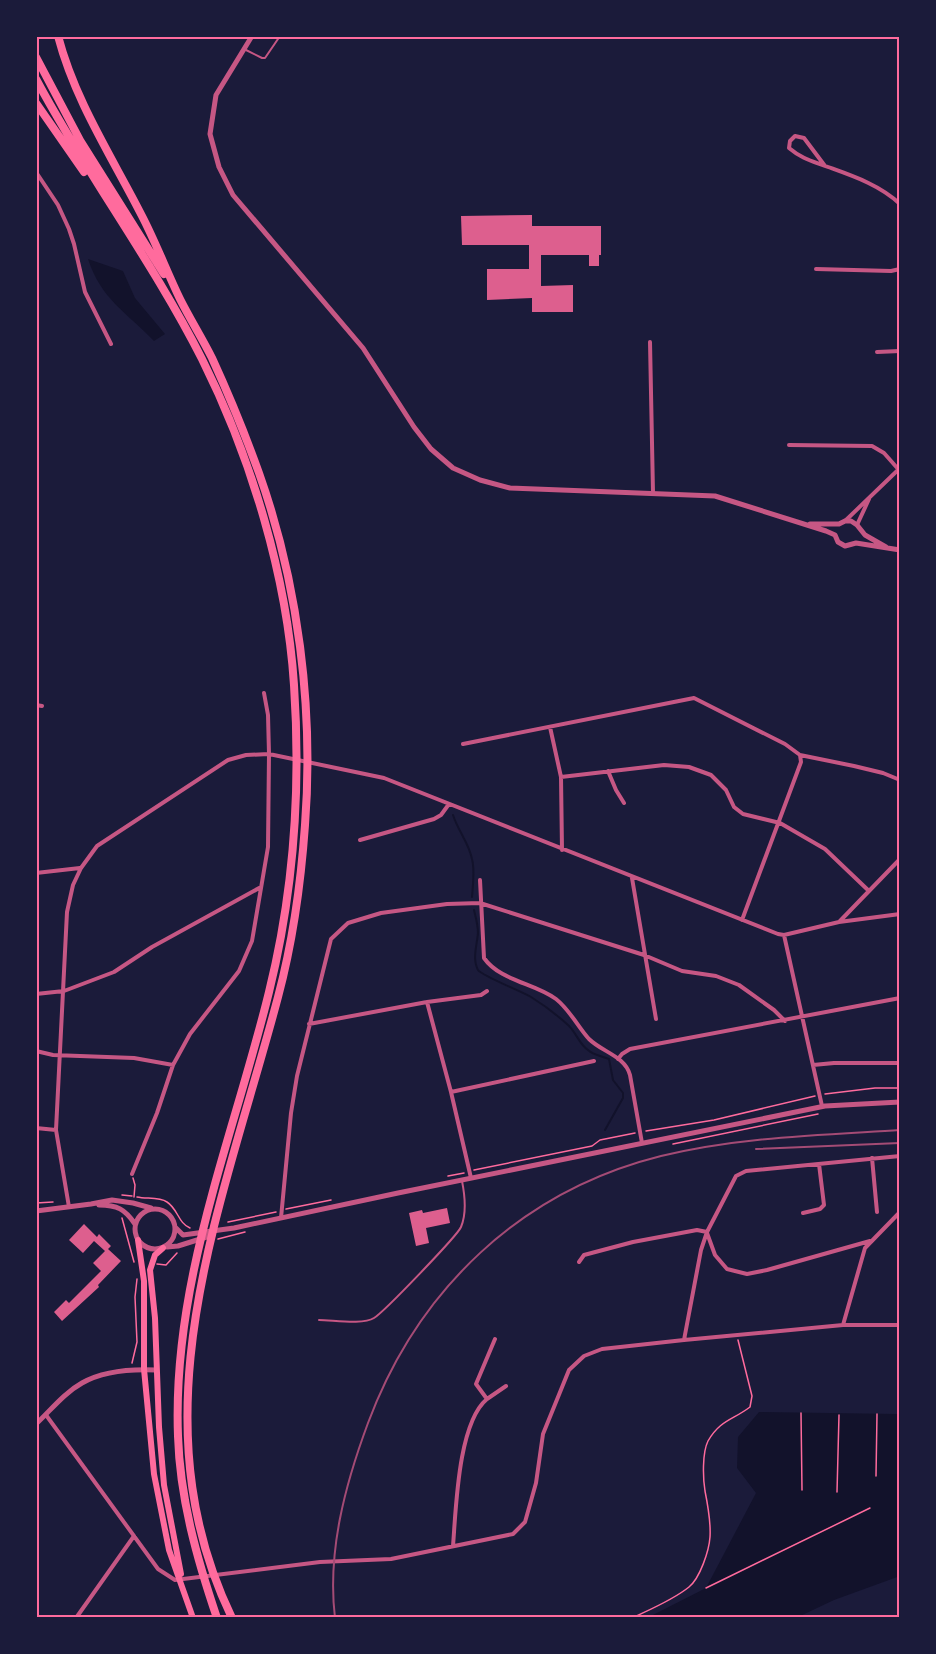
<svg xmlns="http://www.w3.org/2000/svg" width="936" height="1654" font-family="'Titillium Web',sans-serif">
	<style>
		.water { fill: #12122b }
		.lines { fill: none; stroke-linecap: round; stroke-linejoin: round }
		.stream { stroke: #12122b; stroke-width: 2 }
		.building { fill: #dd5f8e }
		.path { stroke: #ff6b9d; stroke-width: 1.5 }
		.service { stroke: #c65784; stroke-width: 2 }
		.minor { stroke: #c65784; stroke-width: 4 }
		.tertiary { stroke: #c65784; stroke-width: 5 }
		.secondary { stroke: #ff6b9d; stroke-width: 6 }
		.motorway { stroke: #ff6b9d; stroke-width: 8 }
		.rail { stroke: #a44b75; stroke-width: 2 }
		.neatline { fill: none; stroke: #ff6b9d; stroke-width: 2 }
	</style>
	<rect width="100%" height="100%" fill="#1b1b3a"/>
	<path class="water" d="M88,259L123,271L135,298L165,334L154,341C126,312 101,299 88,259Z
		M759,1412L897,1414L900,1417V1576L834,1600L796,1618H647L706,1588L756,1493L737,1468L738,1437Z"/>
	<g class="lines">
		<path class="stream" d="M453,815C458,831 469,843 472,859C475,870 473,885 472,897
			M474,910C476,918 478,925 478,933C477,945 472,959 478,970C482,976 521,991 531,997C544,1005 556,1014 568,1025C576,1032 579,1044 588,1050C593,1055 602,1056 609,1059L613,1080L623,1093V1098L605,1130"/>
	</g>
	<path class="building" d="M532,215V226H601V255H599V266H589V255H541V286L573,285V312H532V298L487,300V269H529V245H462L461,216Z
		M447,1208L450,1223L426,1228L429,1243L416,1246L409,1213L422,1210L423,1213Z
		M84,1224L97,1237L99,1234L111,1246L108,1249L121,1261L98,1285L99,1287L62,1321L54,1312L66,1300L69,1303L101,1271L93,1263L105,1251L94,1241L83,1253L69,1240Z"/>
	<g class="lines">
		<path class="path" d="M825,1094L875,1088H900
			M646,1131L714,1120L815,1096
			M673,1144L818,1114
			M474,1170L592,1146L600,1140L635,1133
			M448,1176L464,1173
			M133,1178L135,1185L134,1197
			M122,1195L132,1196
			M137,1197C147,1199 159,1197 167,1202C178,1209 178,1223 190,1228
			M36,1203L53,1202
			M286,1209L331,1200
			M122,1218L134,1262
			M228,1222L276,1212
			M218,1239L245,1232
			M157,1264L166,1265L177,1253
			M132,1363L137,1342L135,1297L137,1279
			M801,1413L802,1490
			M876,1476L877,1414
			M837,1492L839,1415
			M706,1588L870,1508
			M632,1618C651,1609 673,1600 689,1587C700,1578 709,1551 710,1537C711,1522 708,1506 705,1491C703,1479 702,1453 708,1441C720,1420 733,1420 750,1407L752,1396L738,1340"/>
		<path class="service" d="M246,50L262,58H265L280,36
			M319,1320C333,1320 363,1325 374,1318C384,1312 457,1236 461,1227C467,1213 465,1196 462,1181"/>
		<path class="minor" d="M825,166L804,138L795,136L790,141L789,148C802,159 812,161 828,167C853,176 880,185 900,204
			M36,172L58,205L69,229L74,244L85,292L111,344
			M816,269L891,271L900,269
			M650,342L653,493
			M877,352L900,351
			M789,445L872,446L884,453L899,470
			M845,521L899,469
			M857,525L869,499
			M36,705L42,706
			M550,727L561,777L562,850
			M463,744L694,698L785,744L800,755L854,766L883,773L900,780
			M608,771L616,790L624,803
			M561,777L664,765L689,767L711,775L726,790L734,807L743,814L780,823L825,849L869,891
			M360,840L434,819L441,815L449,804
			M36,873L80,868
			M632,878L656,1019
			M480,880L484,958C500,981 535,983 556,999C570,1010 578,1027 589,1039C602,1052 625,1056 630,1075L642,1143
			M742,920L801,762L800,755
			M840,921L900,859
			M784,935L822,1106
			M36,994L64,991L114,972L152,947L261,887
			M427,1002L451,1092L471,1178
			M309,1024L427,1002L481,995L487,991
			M36,1051L53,1055L134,1058L173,1065
			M618,1059L622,1054L630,1049L900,998
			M813,1065L834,1063H900
			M451,1092L594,1061
			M36,1128L56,1130
			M872,1158L877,1212
			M132,1174L157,1113L173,1065L190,1034L239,971L252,941L268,847L269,754L268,715L264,693
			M69,1207L56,1130L67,912L73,885L81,868L97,846L228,760L246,755L269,754L384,778L778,934L784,935L839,922L900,914
			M803,1213L820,1209L824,1205L819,1164
			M281,1218L291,1113L297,1076L331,939L348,923L381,913L447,904L480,903L644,955L682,971L716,976L739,985L774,1010L785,1021
			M707,1233L715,1255L727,1269L747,1274L767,1270L870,1241
			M579,1262L584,1255L633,1242L697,1230L707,1232
			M843,1325L865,1248L900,1212
			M684,1340L701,1250L707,1232L736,1176L746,1171L900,1156
			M487,1399L506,1386
			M46,1415L158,1569L175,1580L320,1562L391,1559L513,1534L525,1522L536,1483L543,1434L569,1370L584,1356L602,1349L684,1340L843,1325H900
			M453,1546C456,1509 458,1423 487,1399L476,1384L495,1339
			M76,1618L134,1536"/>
		<path class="tertiary" d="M252,36L216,95L210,134L219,167L233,195L363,348L414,427L431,449L453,468L480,480L510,488L715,496L826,531L835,535L838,542L845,546L856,543L900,550
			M810,524H839L845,521H851L857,525L865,535L886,547
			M99,1205C117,1205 125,1209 135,1224
			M135 1229a20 20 0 1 1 40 0a20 20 0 1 1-40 0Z
			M36,1211L91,1204L112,1200L133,1203L151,1208
			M176,1228L183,1235L234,1228L398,1193L825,1106L900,1102
			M167,1247L178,1246L213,1235
			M36,1424C51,1410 64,1393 82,1383C103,1371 133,1369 156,1370"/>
		<path class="secondary" d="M138,1240L144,1281V1369L154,1474L169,1550L193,1618
			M163,1248L155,1255L150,1270L155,1318L159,1427L164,1485L181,1574"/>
		<path class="motorway" d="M58,36C75,101 112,157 142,216C156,243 167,272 180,299C190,319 202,338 212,358C229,395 245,434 259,473C298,583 314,708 305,825C301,882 293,941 278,997C224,1202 132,1411 232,1618
			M36,57L81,142L164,274
			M36,79C87,175 153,262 202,359C251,457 287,576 294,685C301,789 294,891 269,992C233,1139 172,1281 178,1436C180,1499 197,1559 217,1618
			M36,103L84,172"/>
		<path class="rail" d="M756,1149L900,1143
			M335,1618C327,1552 345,1485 368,1423C418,1289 521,1191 661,1156C739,1137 820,1135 900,1130"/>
	</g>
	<rect width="936" height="1654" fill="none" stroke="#1b1b3a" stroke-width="75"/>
	<rect x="38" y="38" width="860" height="1578" class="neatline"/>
</svg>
